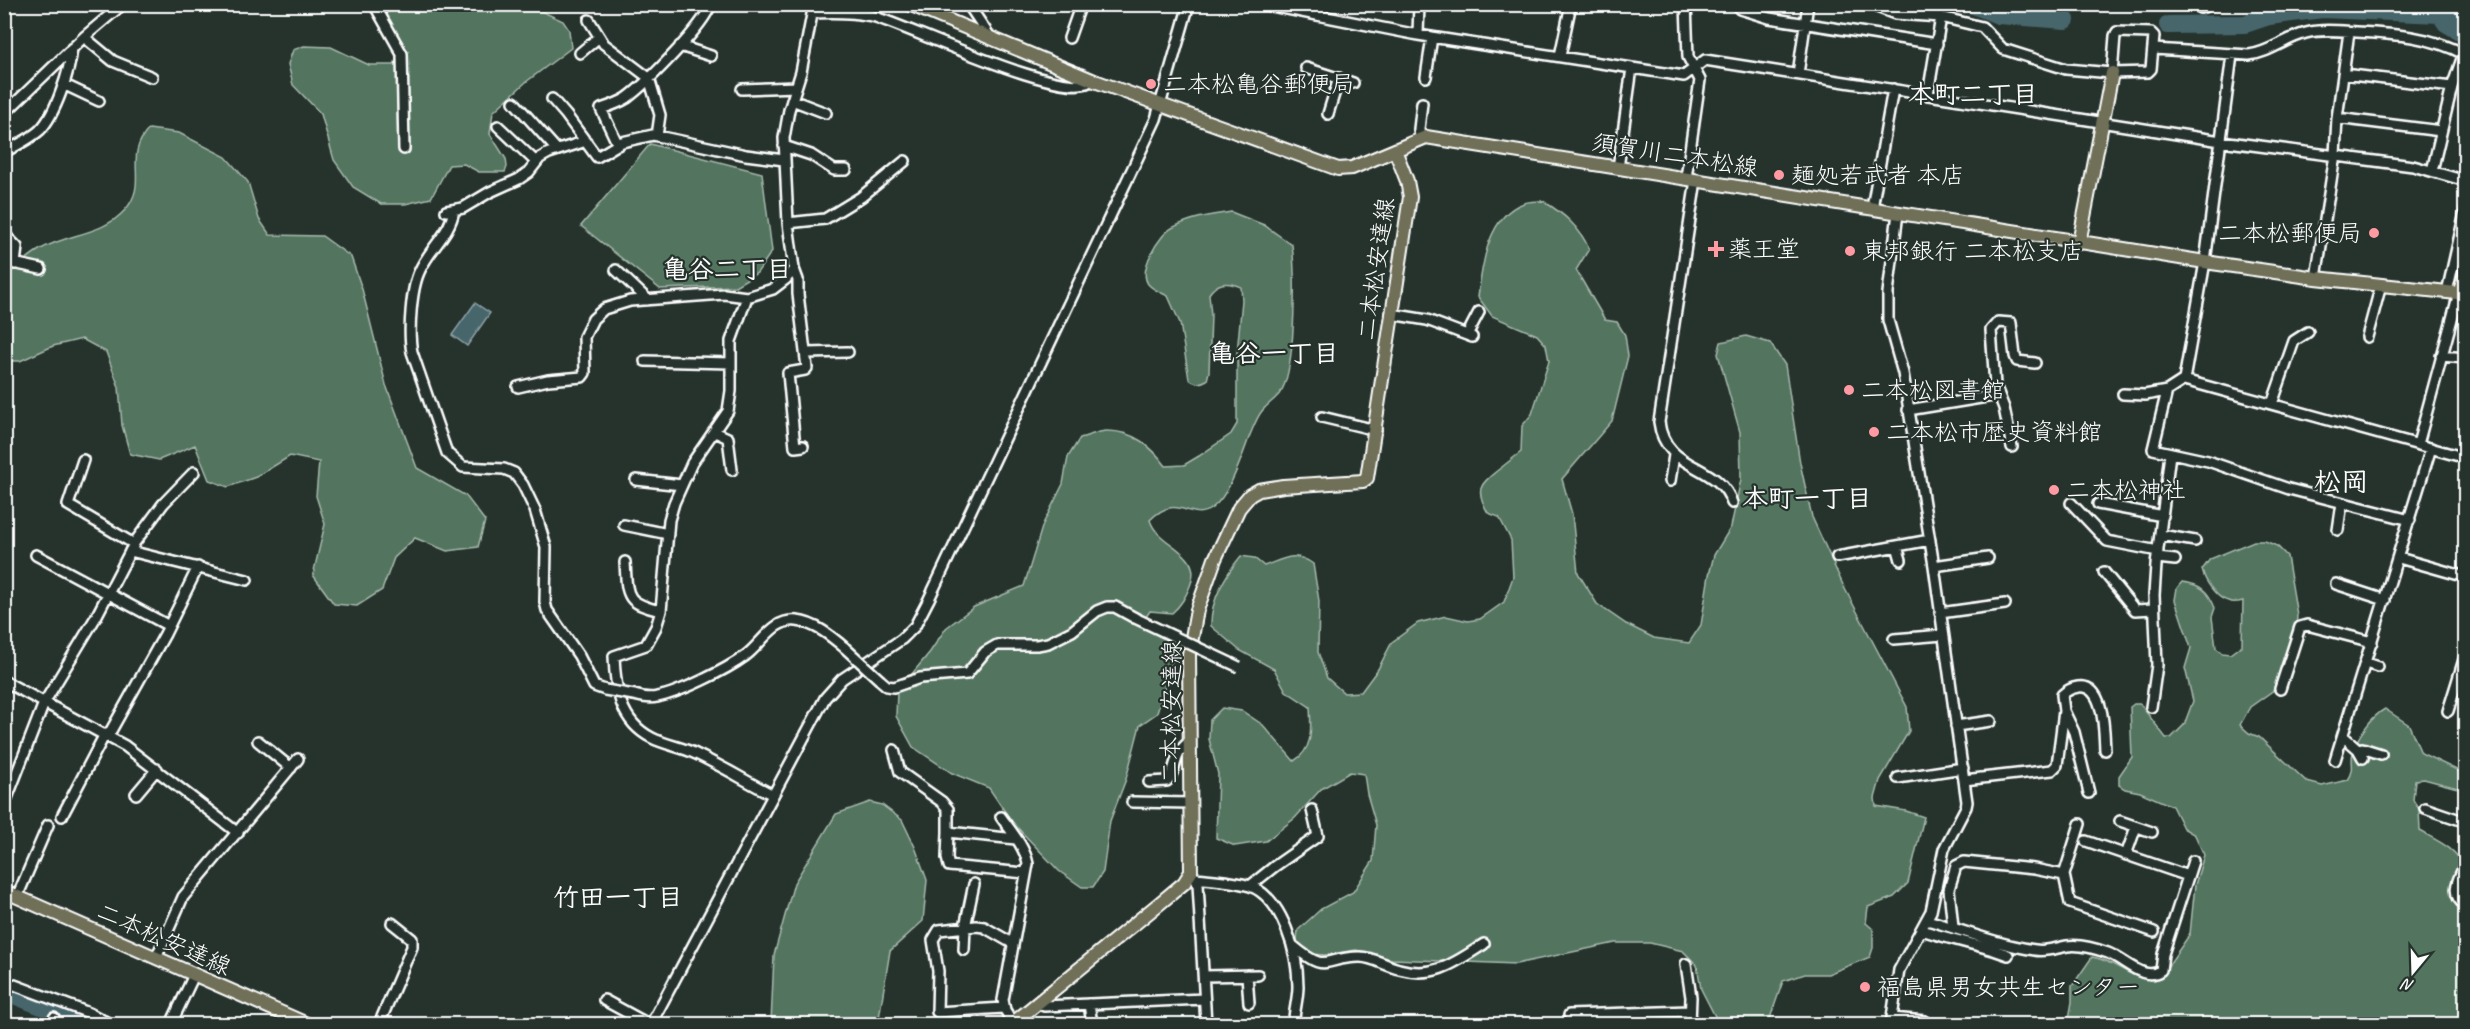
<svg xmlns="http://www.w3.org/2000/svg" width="2470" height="1029" font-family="Caveat,'Klee One',sans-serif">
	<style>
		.green { fill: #52745e; stroke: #a8baae; stroke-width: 1.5 }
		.water { fill: #46666c; stroke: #90a3a7; stroke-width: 1.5 }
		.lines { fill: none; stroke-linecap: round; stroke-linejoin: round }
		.river { stroke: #46666c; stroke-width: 18 }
		.minor-casing { stroke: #fff; stroke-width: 14 }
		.major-casing { stroke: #fff; stroke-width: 16 }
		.minor { stroke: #26332d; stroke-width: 9 }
		.major { stroke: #706f59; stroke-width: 12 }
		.minor-bridge-casing { stroke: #fff; stroke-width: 14; stroke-linecap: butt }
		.minor-bridge { stroke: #26332d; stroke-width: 9 }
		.poi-dot { fill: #ff9aa2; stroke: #26332d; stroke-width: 2 }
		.labels { text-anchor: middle; stroke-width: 4.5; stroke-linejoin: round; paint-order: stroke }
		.poi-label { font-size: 24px; fill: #fff; stroke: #26332d; text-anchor: start }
		.street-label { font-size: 24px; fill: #fff; stroke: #26332d }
		.neighbourhood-label { font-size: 26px; font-weight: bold; fill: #fff; stroke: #26332d }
		.quarter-label { font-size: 27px; font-weight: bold; fill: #fff; stroke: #26332d }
	</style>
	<rect width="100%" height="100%" fill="#26332d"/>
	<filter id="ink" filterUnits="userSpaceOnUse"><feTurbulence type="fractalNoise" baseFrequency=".0167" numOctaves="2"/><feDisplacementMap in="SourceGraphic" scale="12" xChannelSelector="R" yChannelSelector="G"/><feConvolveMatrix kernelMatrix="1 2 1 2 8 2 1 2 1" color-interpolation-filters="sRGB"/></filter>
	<g filter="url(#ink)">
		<path class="green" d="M379,5H528L563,21L569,30L571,48L526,82L493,112L490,134L506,159L507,167L505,172H479L464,164L449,165L431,198L405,204H381L353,187L334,160L321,114L293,85L288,64L293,50L304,46L331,47L369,65H394L397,57Z
			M149,129L179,133L226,157L248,182L259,219L270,235L322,236L351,257L362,289L386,385L417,468L466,496L485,521L478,547L447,551L415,538L394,558L382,590L357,606L334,604L313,575L325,524L316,496L319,462L290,456L256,477L228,487L209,480L195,445L159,460L130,454L122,425L119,387L106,352L82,339L53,346L20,361H5V277C16,268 28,256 41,249C69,233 103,235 125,210C150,182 122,157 149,129Z
			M650,144L762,173L772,251L757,273L735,286L660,289L581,226Z
			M1543,201C1564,214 1579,226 1589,249L1576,270L1605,320L1617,322L1625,335L1628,356L1612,421L1562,479L1572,514L1578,573L1597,604L1626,624L1654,638L1689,643L1701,625L1709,575L1714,555L1731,527L1741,479L1740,432L1718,354L1721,342L1746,336L1770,343L1785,365L1800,463L1812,517L1844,587L1907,707L1909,731L1880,780L1875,798L1876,806L1906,811L1924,817L1908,883L1894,897L1868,907L1866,923L1873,929V948L1870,957L1828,974H1805L1783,981L1768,1024H1719L1701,989L1697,965L1683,951L1650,943H1615L1516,964L1392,959L1356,950L1325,955L1312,954L1301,948L1297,940L1298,930L1321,909L1353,892L1373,861L1376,825L1367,794L1364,774L1350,772L1321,789L1295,818L1266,841L1235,846L1216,838L1218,774L1209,739L1210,720L1222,708L1242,711L1263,725L1294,761C1314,749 1311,728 1310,707L1286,691L1274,669L1239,650L1211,626C1210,601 1226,574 1241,556L1254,558L1264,566C1283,559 1295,550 1313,564L1319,601L1318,652L1327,678L1344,693L1361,692L1378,669L1392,642L1418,623L1446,616L1468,621L1480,619L1504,602L1513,577L1511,540L1499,517L1488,513C1475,490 1479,485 1498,470C1506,464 1513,458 1521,452L1522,426L1532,414L1549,361L1546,345L1537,335L1492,316L1478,297C1482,265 1488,215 1524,203C1530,201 1537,201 1543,201Z
			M1231,212L1264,225L1292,245C1296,276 1295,354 1285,383C1280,398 1271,400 1262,411C1257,417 1253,428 1250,435C1242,456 1230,495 1212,508C1190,524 1179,491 1150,520C1158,547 1205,551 1190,586C1185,598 1181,605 1172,613L1150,611L1141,624L1177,647L1157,713L1140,725L1126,779L1110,821L1103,872L1093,887H1082L1059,871L1012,822L989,788L952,773L913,747L896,716L897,692L930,652L946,628L974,607L1024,586L1043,524L1063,484L1068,457L1080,438C1088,436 1099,431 1107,431C1134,431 1151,446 1166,466L1184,465L1199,456L1231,434L1237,424V353L1242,300L1241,287C1227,281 1217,282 1209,294L1211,315L1209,372L1207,380C1200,384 1196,384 1189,379L1180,323L1168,296C1162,293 1153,290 1148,284C1138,270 1159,235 1172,228C1190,218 1211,215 1231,212Z
			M2254,541H2265L2277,546L2287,556L2297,615L2296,633L2278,687L2250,707L2240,725L2249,733L2259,737L2307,782L2322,786L2348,780C2356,768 2350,764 2353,752C2356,738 2372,716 2385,709L2409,725L2421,753L2465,774V790L2424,779L2415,780L2413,800L2419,809L2420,831C2438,841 2457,849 2465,868V1024H2068L2072,1002V986L2092,957C2116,960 2134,984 2159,979L2190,934L2195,885L2204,855L2195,835L2183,828L2172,806L2140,792L2125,789L2119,785V776L2132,757L2130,707L2134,704H2140L2166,738H2171L2184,725L2193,701L2185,668L2191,648L2175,600L2177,588L2182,582C2200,584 2208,590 2215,608L2212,617L2216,648L2222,653L2230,654L2242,645L2243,601C2239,602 2232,603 2228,601C2216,598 2205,581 2202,570L2210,559Z
			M870,802L882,805L902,820L915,847L927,880L923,921L890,951L878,1024H771L774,955L794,883L836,814Z"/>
		<path class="water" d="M475,303L490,313L467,346L452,335Z"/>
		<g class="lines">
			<path class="river" d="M1971,4L1998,15L2066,20
				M2440,14L2446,23L2466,35
				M2168,25L2245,24L2269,16L2322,9L2440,14L2466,11
				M4,991L86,1024"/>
			<defs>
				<path id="minor" d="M374,4L402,54L404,149
					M968,4L990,37
					M1261,4L1418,35L1684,76L1705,60L2221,141L2413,166L2466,181
					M1740,4V9L1769,18L1937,44
					M1869,4L1895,14L1941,17L1982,27L2003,49L2066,69L2112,73L2148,72L2151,69L2154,36L2151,33L2117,32L2115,36L2112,73
					M1925,4L1941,17L1928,94
					M2200,8L2212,4
					M812,13C831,12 853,12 872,16C906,25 1069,104 1092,80
					M589,20L604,44L649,78L660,115L657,136
					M1418,35L1419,4
					M84,37L113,61L152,77
					M1069,38L1081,4
					M680,46L711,56
					M2154,49L2249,55C2269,53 2286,38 2306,33C2322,29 2340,31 2357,32C2395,34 2431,36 2466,55
					M580,53L599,37
					M2232,55L2205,262L2184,380L2466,458
					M1560,56L1571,4
					M1306,68L1353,83
					M1798,74L1808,4
					M2343,74L2452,87
					M1426,77L1432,37
					M65,85L99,101
					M742,89L796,87
					M552,99L566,115L597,157L622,142L653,135L746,155L784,160
					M792,100L826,113
					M514,102L557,150
					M4,114L84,37L123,4
					M1328,114L1339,78
					M2337,118L2441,131
					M498,126L536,162
					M1420,138L1419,129L1422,103
					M618,145L601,109C610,106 619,103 627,98C646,84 704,26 711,4
					M784,146L811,155L834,170H846
					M4,152C16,146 30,139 40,130C56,114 70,70 72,48
					M1618,168L1632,68
					M2432,171L2452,87L2464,53
					M1686,178L1700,80L1688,57L1686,4
					M1696,180L1659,422C1665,472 1719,462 1732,503
					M1872,208L1893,89
					M454,210C450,234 430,248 420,270C411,288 408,332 412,352L447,453L463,467L504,469L514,473L523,485L535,510L546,547L545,602L547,610L579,656L594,686L605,690
					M446,211L463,208L490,192L519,179L529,172L540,158L549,153L586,141
					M788,223L825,219L861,197L905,161
					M4,234L17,247L15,264
					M4,261L41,269
					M794,269L798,280V294L807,368L805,370L788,373L795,447L803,446
					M616,270L648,300
					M2316,278L2335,155L2337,118L2349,32
					M2447,292L2466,208
					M747,297L731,341V391L728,411L692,463L674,503L669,520L661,611L656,627L646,645L614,656C615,688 620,722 652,738C666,745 682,747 696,754C722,766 747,782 773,795
					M1391,314L1427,320L1472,337
					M1467,335L1479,312
					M2367,337L2381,285
					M807,353L848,352
					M2441,356L2466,358
					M645,361L731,363
					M518,387L548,380L582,377L585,373L584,337L593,319L604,309L630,301L724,294L747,297L773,289L786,279L794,269L788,223L784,138L789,110L801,72L814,4
					M2167,391L2153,449L2208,461L2289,489L2410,520
					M2123,394L2145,395L2167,391L2184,380
					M2272,404L2294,341L2308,332
					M1908,410L1999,395
					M1322,417L1376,430
					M715,432L728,438L732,470
					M2418,444L2459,293
					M2012,447L2004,408L1995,385L1991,330L1998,322L2011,323L2015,356L2017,361L2035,363
					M83,460L68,505L134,544
					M636,480L682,485
					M1670,481L1674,455
					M2071,503L2107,541L2158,551
					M2098,504L2163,516
					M624,525L668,534
					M2338,530L2342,503
					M2161,535L2195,541
					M1897,546L1901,560
					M130,551L247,580
					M36,555L169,626
					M1837,557L1930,540
					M2157,558L2175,560
					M2399,558L2466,577
					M625,562C627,596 625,603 661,611
					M1934,566L1988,558
					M2104,572L2135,610L2154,609
					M2336,584L2385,600
					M1940,613L2005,604
					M1894,639L1943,635
					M2366,663L2378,667
					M880,680L887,686L894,687L920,678L967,674L985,652L997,645H1037L1048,643L1072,631L1097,611L1107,607H1115L1135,618
					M4,681L125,746L238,833
					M2280,689L2300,627L2307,625L2372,642
					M634,695C641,697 649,699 657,697C679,693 726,670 745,656C762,644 773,618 797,621C815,623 831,636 845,648
					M2151,707L2157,665L2154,595L2156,565L2170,454
					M2064,711L2074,732L2089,793
					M2448,711L2466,653
					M1956,726L1991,721
					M108,736L165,634L198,567
					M2343,736L2358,749L2363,758
					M258,741L291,768
					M2358,749L2362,748L2381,754
					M894,750L900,772L942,802L948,809V832
					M2335,760L2431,448
					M1898,778L1963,768
					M1964,780L2052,770L2057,765L2064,711L2062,695C2066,691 2072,688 2078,687C2105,683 2104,733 2105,750
					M1149,782L1167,781C1179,767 1171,756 1189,742
					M136,794L157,769
					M1132,802L1191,803
					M4,806L44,703L96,617L135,542L163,504L194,472
					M2425,808L2466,822
					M62,816L105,734
					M1001,817C1011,831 1025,847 1028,864L1003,1000L1005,1010L1013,1023
					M2120,821L2152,832
					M1016,839L948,832L947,858L949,866L1026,873
					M2086,841L2188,876
					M2126,855L2136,827
					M2466,862C2459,878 2448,894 2466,906
					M1193,875L1198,884L1206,1024
					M2064,875L2070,903L2154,932
					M1195,878C1213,880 1234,881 1250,886C1283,898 1298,955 1298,986C1298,997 1295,1008 1294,1018
					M1250,886L1275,866L1318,836L1312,810
					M17,897L48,825
					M1927,920C1962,930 1999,945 2035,950C2046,952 2056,948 2067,946C2079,944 2097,949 2108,953C2124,959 2145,983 2161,970L2163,954L2193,861
					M1953,927L1949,889L1956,866L1964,862L2034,869L2064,875L2080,824
					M1922,930C1950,940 1980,944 2008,955
					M1292,945C1329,976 1322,957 1360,957C1373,957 1386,966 1399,969C1435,979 1456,962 1484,944
					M964,950L965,927L974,884
					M156,958L183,897L298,759
					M1686,964L1691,997L1690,1024
					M1247,975L1249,1003
					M1204,976L1258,975
					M4,981L89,1013L110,1024
					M604,1000L648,1024
					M1039,1003L1044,1006L1204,999
					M1089,1004L1092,1024
					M1004,1008L937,1012L938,971L933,940L939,930L976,926L984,927L1012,943
					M1569,1015L1690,1011
					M1892,1018L1925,1021L1929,1024
					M51,1024L54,1018
					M171,1024L194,975
					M379,1024L412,947V939L392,923
					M651,1024L825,698L842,679L902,639L915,626L929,599L1156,119L1189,4
					M1891,1024L1899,970L1931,911L1944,849L1966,807L1967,802L1934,566L1903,373L1888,320V293L1898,213"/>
				<path id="major" d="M909,4L1092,80L1338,169L1352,168L1426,137L2205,262L2316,278L2466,294
					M2079,243L2112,73
					M2459,293L2466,273
					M4,891L307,1024
					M1012,1024L1160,903L1184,883L1191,872L1189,654L1197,610L1215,559L1239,508L1250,495L1259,490L1283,486L1363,481L1367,478L1410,197L1407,181L1395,150"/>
			</defs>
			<use href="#minor" class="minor-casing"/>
			<use href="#major" class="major-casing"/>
			<use href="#minor" class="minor"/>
			<use href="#major" class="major"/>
			<defs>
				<path id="minor-bridge" d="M1135,618L1239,667
					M845,648L880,680
					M605,690L634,695"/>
			</defs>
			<use href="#minor-bridge" class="minor-bridge-casing"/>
			<use href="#minor-bridge" class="minor-bridge"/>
		</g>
	</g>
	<g class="poi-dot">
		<circle cx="1151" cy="84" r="6"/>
		<circle cx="1779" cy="175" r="6"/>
		<circle cx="2374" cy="233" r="6"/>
		<path d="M1713 240h6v6h6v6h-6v6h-6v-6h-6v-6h6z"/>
		<circle cx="1850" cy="251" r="6"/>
		<circle cx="1849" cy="390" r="6"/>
		<circle cx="1874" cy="432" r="6"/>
		<circle cx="2054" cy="490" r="6"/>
		<circle cx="1865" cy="987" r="6"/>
	</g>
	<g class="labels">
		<g class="poi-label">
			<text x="1163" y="92">二本松亀谷郵便局</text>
			<text x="1791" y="183">麺処若武者 本店</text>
			<text x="2362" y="241" text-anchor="end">二本松郵便局</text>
			<text x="1728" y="257">薬王堂</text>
			<text x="1862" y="259">東邦銀行 二本松支店</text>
			<text x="1861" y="398">二本松図書館</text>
			<text x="1886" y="440">二本松市歴史資料館</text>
			<text x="2066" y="498">二本松神社</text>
			<text x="1877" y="995">福島県男女共生センター</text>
		</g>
		<g class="street-label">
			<text transform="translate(1675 155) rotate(9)" y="8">須賀川二本松線</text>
			<text transform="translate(1376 269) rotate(-82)" y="8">二本松安達線</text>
			<text transform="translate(1171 712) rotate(-89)" y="8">二本松安達線</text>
			<text transform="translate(164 939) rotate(24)" y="8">二本松安達線</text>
		</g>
		<g class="neighbourhood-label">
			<text x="1973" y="103">本町二丁目</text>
			<text x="727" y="278">亀谷二丁目</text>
			<text x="1274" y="362">亀谷一丁目</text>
			<text x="1807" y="507">本町一丁目</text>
			<text x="618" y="906">竹田一丁目</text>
		</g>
		<g class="quarter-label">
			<text x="2341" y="491">松岡</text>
		</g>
	</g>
	<rect width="2470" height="1029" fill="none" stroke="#26332d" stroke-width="24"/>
	<rect x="12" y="12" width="2446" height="1005" fill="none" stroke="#fff" stroke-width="2" filter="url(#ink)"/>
	<g transform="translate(2413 972) rotate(199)" stroke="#26332d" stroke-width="4.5" paint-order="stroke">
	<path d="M0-4.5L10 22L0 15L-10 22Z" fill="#ffffff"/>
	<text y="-9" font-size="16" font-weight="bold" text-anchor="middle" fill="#ffffff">N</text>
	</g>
</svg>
